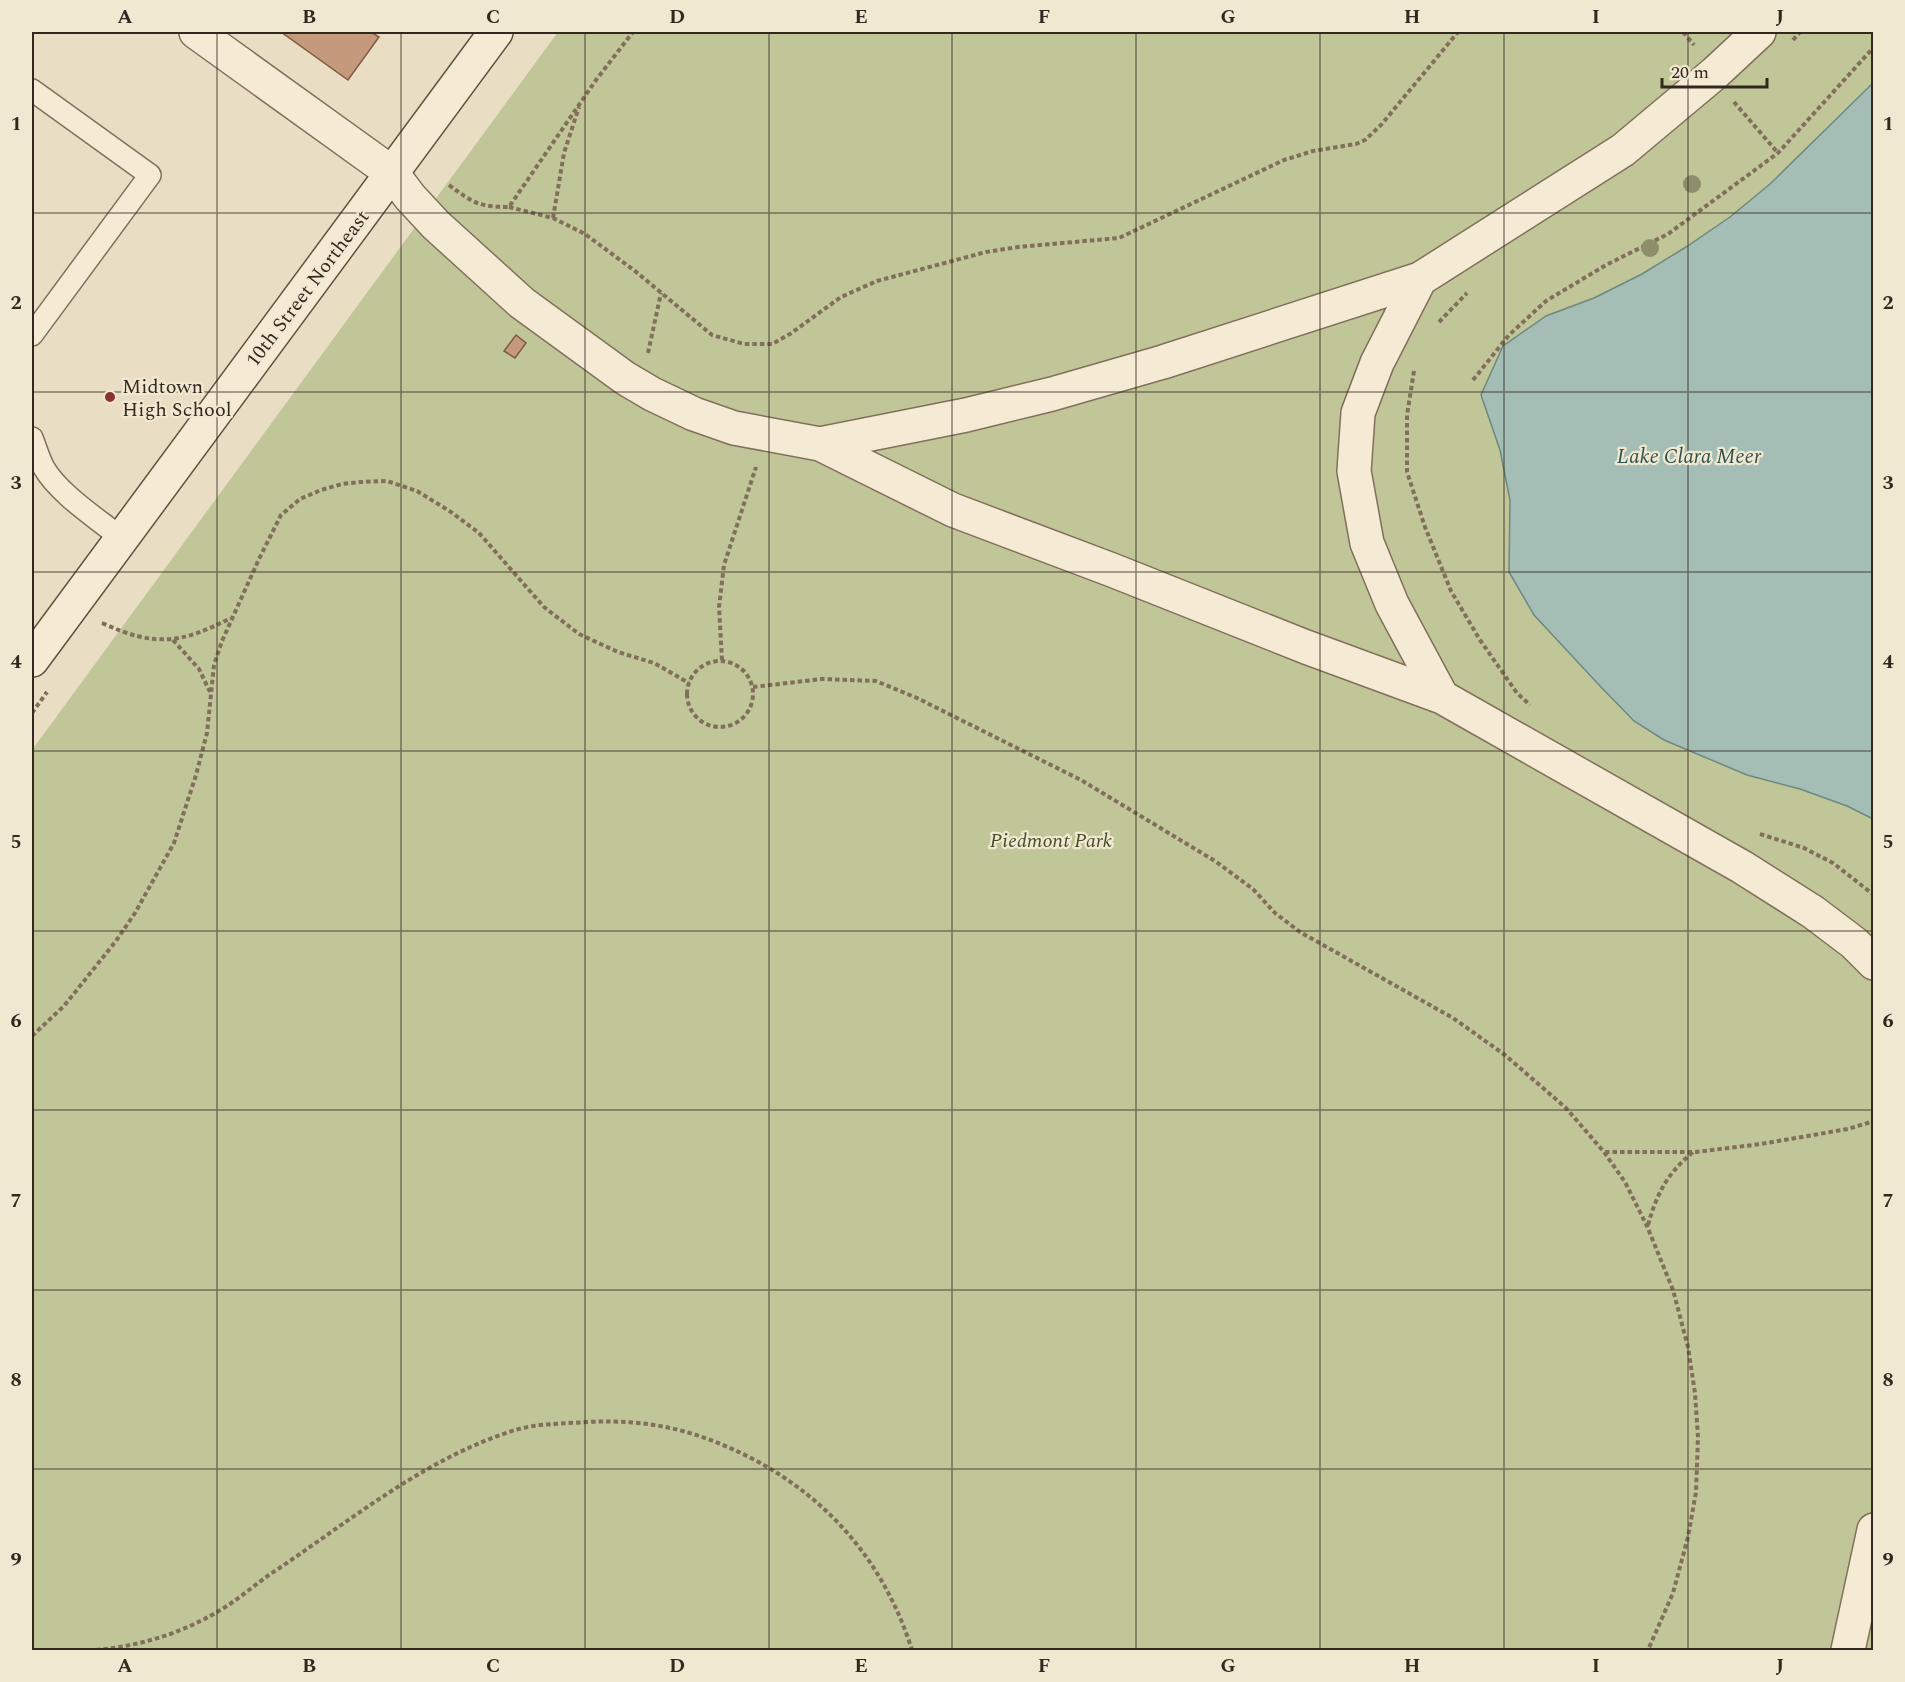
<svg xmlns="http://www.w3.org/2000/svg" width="1905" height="1682" font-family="Spectral,serif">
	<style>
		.green { fill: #c1c698 }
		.water { fill: #a4bdb5; stroke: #6d8982; stroke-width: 1.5 }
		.building { fill: #c4997c; stroke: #7e5a44; stroke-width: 1.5 }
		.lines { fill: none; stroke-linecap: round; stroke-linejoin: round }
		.lane-casing { stroke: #826f5b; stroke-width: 24 }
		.street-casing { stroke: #826f5b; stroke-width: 36 }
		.secondary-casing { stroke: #63513f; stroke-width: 36 }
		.path { stroke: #826f5b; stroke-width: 4; stroke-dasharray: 4.5 3; stroke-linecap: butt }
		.lane { stroke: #f5ebd5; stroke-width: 21 }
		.street { stroke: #f5ebd5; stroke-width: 33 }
		.secondary { stroke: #f5ebd5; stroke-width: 33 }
		.tree { fill: #8e8e6d }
		.grid { fill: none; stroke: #33281e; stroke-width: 1.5; stroke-opacity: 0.55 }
		.poi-dot { fill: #8b3133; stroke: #f1e8d1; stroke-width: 2 }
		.labels { text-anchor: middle; stroke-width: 4.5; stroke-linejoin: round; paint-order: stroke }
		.street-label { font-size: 20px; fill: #33281e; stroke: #f1e8d1 }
		.poi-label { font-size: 20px; fill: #33281e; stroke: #f1e8d1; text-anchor: start }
		.park-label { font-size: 20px; font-style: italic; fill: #444d27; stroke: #f1e8d1 }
		.water-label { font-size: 21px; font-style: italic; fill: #2f514f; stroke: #f1e8d1 }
		.neatline { fill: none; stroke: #33281e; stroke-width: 2 }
		.grid-label { font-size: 20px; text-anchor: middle; font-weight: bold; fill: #33281e }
	</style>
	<rect width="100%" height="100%" fill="#e9ddc3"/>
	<path class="green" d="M558,32H1873V1650H32V750Z"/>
	<path class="water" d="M1873,83V819L1847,806L1800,789L1747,775L1664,740L1634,721L1600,686L1534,615L1509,572L1510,500L1500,450L1481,395L1503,346L1546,316L1594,298L1642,274L1686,247L1730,217L1770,184Z"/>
	<path class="building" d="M281,32H371L379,37L348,80Z
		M516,335L526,343L515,358L504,351Z"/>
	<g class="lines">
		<defs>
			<path id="lane" d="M32,90L150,175L32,335
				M32,438C36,448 39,459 44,468C59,494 98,519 121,538"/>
			<path id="street" d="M196,32L392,173L410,197L436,225L522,303L625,378L652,394L694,414L734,428L820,444L966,415L1052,394L1163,362L1420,279L1623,150L1715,73L1759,32
				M1420,279L1377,363L1358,413L1354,471L1367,543L1392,604L1442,697L1742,867L1813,912L1854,943L1874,963
				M820,444L953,510L1112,570L1306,647L1442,697
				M1848,1650L1874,1530"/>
			<path id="secondary" d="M32,660L496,32"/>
		</defs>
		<use href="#lane" class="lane-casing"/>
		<use href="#street" class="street-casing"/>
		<use href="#secondary" class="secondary-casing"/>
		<path class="path" d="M1683,32L1694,45
			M1793,40L1800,32
			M1734,102L1778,153
			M449,185C473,203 479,207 509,207L596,80L633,32
			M509,207L553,218L585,234L635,271L712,335L744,344H772L790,334L841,297L877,281L986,252L1018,247L1119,238L1284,160L1313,151L1356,144L1365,140L1381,125L1458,32
			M553,218L564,153L579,107
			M1439,322L1467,293
			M648,353L661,293
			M1414,371L1407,415V472L1425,527L1451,591L1480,640L1517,693L1530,705
			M1473,380L1509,335L1546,301L1606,265L1668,234L1778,153L1874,47
			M102,623C155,647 180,644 231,618
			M173,640L199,669L210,692
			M722,660L719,607L724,565L756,467
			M687 694a33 33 0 1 1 66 0a33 33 0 1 1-66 0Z
			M753,687L822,679L876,681L917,698L1081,780L1215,861L1253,889L1275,913L1300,932L1453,1018L1505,1055L1566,1108L1604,1152L1625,1182L1647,1226L1673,1290L1688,1347L1695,1393L1698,1437L1696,1492L1688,1537L1673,1593L1648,1650
			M32,713L47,692
			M1760,834L1804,848L1833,863L1874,895
			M32,1036L64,1006L116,941L135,913L174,843L196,775L207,733L214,665L222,641L259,559L281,515L300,499L321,490L342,484L360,482L387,481L417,491L451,512L479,533L544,607L579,634L618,652L654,663L689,683
			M1605,1152H1696L1761,1144L1848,1129L1874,1121
			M1648,1225C1657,1193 1667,1174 1693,1152
			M32,1650H38
			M96,1650C139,1646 180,1634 217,1612C235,1602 252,1587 269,1575C346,1524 421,1461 509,1432C534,1423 561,1424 587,1422C651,1419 696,1430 753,1459C832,1501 885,1565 912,1650"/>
		<use href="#lane" class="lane"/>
		<use href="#street" class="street"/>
		<use href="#secondary" class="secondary"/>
	</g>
	<g class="tree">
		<circle cx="1692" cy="184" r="9"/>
		<circle cx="1650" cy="248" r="9"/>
	</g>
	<path class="grid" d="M217,32V1650M401,32V1650M585,32V1650M769,32V1650M952,32V1650M1136,32V1650M1320,32V1650M1504,32V1650M1688,32V1650M32,213H1874M32,392H1874M32,572H1874M32,751H1874M32,931H1874M32,1110H1874M32,1290H1874M32,1469H1874"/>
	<circle class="poi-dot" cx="110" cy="397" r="6"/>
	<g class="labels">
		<g class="street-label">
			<text transform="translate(307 288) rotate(-53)" y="7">10th Street Northeast</text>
		</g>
		<g class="poi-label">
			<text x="122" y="393">Midtown<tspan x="122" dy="23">High School</tspan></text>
		</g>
		<g class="park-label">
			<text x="1051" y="847">Piedmont Park</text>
		</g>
		<g class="water-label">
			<text x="1689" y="463">Lake Clara Meer</text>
		</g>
	</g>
	<rect width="1905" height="1682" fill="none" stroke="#f1e8d1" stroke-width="66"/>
	<path d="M1662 78v9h105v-9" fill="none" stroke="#33281e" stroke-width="3"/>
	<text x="1671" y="78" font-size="18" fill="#33281e" stroke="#f1e8d1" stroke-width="4.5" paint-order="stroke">20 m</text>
	<rect x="33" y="33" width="1839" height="1616" class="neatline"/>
	<g class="grid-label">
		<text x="125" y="23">A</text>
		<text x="309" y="23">B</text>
		<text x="493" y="23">C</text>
		<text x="677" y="23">D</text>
		<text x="861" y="23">E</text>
		<text x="1044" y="23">F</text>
		<text x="1228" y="23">G</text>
		<text x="1412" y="23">H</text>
		<text x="1596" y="23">I</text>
		<text x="1780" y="23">J</text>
		<text x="16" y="130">1</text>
		<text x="1888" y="130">1</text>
		<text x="16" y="309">2</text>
		<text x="1888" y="309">2</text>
		<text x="16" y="489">3</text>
		<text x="1888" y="489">3</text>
		<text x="16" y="668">4</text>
		<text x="1888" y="668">4</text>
		<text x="16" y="848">5</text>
		<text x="1888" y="848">5</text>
		<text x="16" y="1027">6</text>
		<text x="1888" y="1027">6</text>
		<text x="16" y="1207">7</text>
		<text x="1888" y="1207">7</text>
		<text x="16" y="1386">8</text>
		<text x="1888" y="1386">8</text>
		<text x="16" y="1566">9</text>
		<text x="1888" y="1566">9</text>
		<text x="125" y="1672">A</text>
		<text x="309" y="1672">B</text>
		<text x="493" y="1672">C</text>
		<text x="677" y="1672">D</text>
		<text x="861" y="1672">E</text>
		<text x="1044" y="1672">F</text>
		<text x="1228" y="1672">G</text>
		<text x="1412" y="1672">H</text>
		<text x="1596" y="1672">I</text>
		<text x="1780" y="1672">J</text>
	</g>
</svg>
